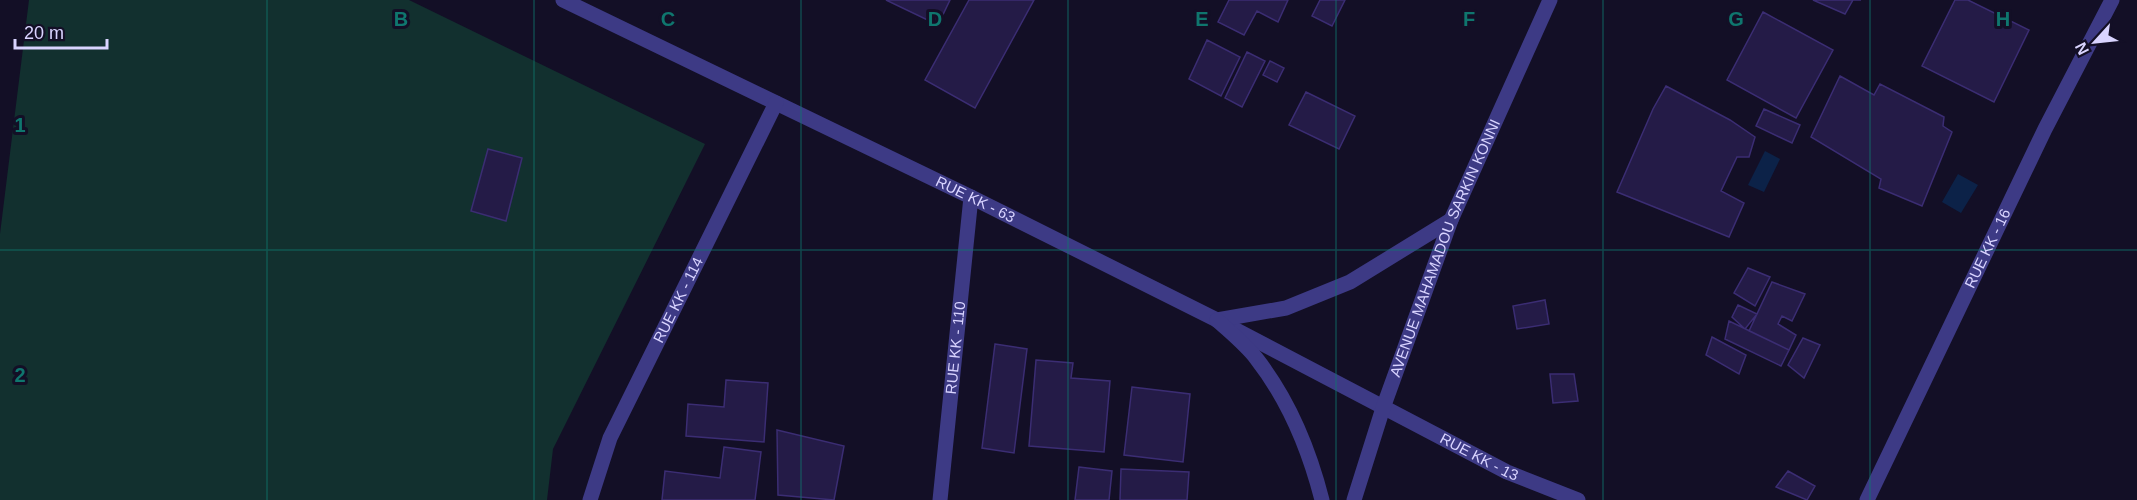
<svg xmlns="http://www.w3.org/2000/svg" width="2137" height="500" font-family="Helvetica,sans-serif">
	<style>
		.green { fill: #12302f }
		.water { fill: #0c2248 }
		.building { fill: #241b47; stroke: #3b2d73; stroke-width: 1.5 }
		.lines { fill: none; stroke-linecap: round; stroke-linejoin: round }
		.minor { stroke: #3d3a85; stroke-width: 15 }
		.tertiary { stroke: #3d3a85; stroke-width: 15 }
		.grid { fill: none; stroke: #0f766e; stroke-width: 1.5; stroke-opacity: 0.55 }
		.labels { text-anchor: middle; stroke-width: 6; stroke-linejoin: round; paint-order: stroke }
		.street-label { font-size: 15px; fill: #d9d4ff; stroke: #130f26 }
		.grid-label { font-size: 20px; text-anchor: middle; font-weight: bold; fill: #0f766e; stroke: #130f26; stroke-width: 6; stroke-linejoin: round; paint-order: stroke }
	</style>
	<rect width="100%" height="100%" fill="#130f26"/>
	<path class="green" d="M29,0H409L705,144L553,449L547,500H0V234Z"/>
	<path class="water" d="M1765,151L1780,159L1764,192L1748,185Z
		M1958,174L1978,185L1961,213L1942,202Z"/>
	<path class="building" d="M886,0H950L938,25Z
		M969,0H1034L975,108L925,80Z
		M1229,0H1288L1278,22L1257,11L1244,35L1218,22Z
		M1320,0H1345L1332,26L1312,16Z
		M1813,0H1861H1853L1845,14Z
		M1955,0H1968L2029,30L1994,102L1922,66Z
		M1763,12L1833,50L1796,118L1727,80Z
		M1207,40L1240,57L1221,96L1189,79Z
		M1247,52L1265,61L1242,107L1225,98Z
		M1270,61L1284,68L1277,82L1263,75Z
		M1840,76L1874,95L1880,84L1944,117L1943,126L1952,132L1922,206L1879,188L1881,179L1811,137Z
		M1666,86L1730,120L1755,137L1749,157H1737L1721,191L1744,203L1729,237L1617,192L1653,109Z
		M1306,92L1355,116L1339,149L1289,125Z
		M1764,109L1800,125L1792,143L1756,126Z
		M488,149L522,158L506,221L471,211Z
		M1748,268L1770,277L1755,306L1734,293Z
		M1772,282L1805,294L1792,321L1782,316L1778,324L1796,335L1789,350L1749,331Z
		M1545,300L1549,324L1517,329L1513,306Z
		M1738,305L1757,314L1745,329L1732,317Z
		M1729,321L1789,350L1781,366L1725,339Z
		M1712,337L1746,355L1739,374L1706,355Z
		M1803,338L1820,345L1804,378L1788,365Z
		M995,344L1027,349L1014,453L982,448Z
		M1036,360L1073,363L1071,378L1110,381L1104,452L1029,446Z
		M1550,374H1574L1578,401L1553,403Z
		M726,380L768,383L764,442L686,436L688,404L724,407Z
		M1132,387L1190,394L1183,462L1124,455Z
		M777,430L844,446L834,500L778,495Z
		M724,447L761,452L755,500H662L665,471L720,478Z
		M1079,467L1112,471L1109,500H1075Z
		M1121,469L1189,472L1187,500H1120Z
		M1788,471L1815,486L1807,500L1776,487Z"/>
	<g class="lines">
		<g class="minor">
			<path id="s1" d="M563,0L971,197L1217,320L1507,472L1578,500"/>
			<path id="s2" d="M590,500L610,438L776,103"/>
			<path id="s3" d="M940,500L971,197"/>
			<path id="s4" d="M1867,500L2045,129L2112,0"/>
		</g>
		<g class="tertiary">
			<path d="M1217,320L1286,308L1350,282L1451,220"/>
			<path d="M1217,320C1230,332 1245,344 1256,358C1289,400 1309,449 1322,500"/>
			<path id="s5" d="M1354,500L1383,408L1451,220L1550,0"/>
		</g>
	</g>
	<path class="grid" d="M267,0V500M534,0V500M801,0V500M1068,0V500M1336,0V500M1603,0V500M1870,0V500M0,250H2137"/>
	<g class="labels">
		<g class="street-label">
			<text dy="5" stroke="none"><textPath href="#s1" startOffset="458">RUE KK - 63</textPath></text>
			<text dy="5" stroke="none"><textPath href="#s5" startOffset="268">AVENUE MAHAMADOU SARKIN KONNI</textPath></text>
			<text dy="5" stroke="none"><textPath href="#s4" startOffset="279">RUE KK - 16</textPath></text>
			<text dy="5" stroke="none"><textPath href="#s2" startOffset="219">RUE KK - 114</textPath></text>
			<text dy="5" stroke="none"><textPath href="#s3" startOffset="153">RUE KK - 110</textPath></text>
			<text dy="5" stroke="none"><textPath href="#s1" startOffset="1024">RUE KK - 13</textPath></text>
		</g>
	</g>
	<g class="grid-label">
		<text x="401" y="26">B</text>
		<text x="668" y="26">C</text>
		<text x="935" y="26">D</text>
		<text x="1202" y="26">E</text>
		<text x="1469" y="26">F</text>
		<text x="1736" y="26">G</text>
		<text x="2003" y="26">H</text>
		<text x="20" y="132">1</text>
		<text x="20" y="382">2</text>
	</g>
	<g transform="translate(2095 42) rotate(243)" stroke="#130f26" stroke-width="4.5" paint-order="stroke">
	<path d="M0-4.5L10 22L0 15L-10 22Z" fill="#d9d4ff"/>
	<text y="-9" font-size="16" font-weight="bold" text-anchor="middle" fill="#d9d4ff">N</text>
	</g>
	<path d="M15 39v9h92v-9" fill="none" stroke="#d9d4ff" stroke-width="3"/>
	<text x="24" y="39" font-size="18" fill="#d9d4ff" stroke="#130f26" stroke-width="4.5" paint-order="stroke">20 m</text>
</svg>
